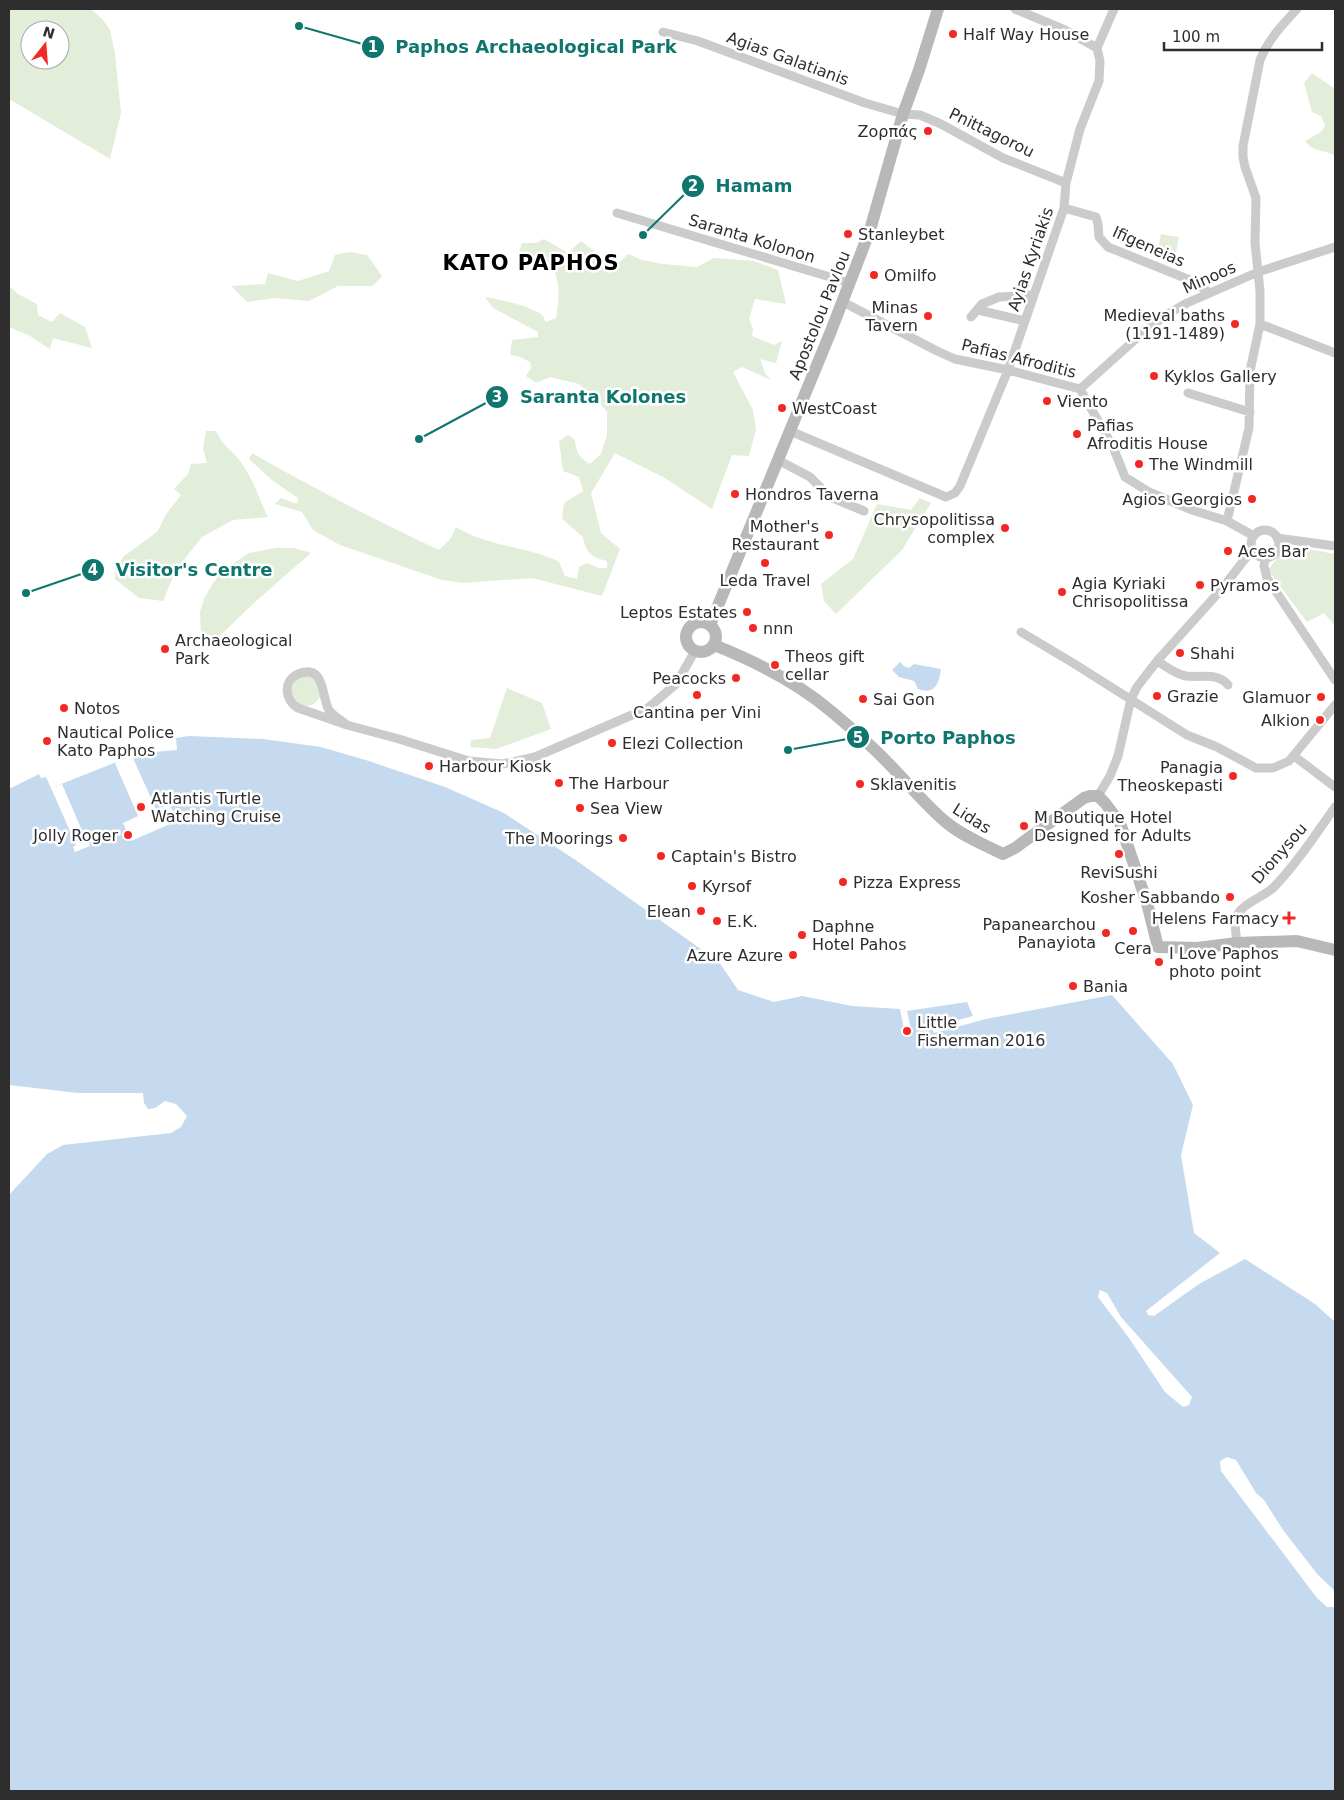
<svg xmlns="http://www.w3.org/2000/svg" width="1344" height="1800" font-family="'DejaVu Sans',sans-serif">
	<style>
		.green { fill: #e2edda; fill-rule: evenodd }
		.water { fill: #c5daee }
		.pier { fill: #fff }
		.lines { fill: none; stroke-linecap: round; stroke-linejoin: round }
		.minor { stroke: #cbcbcb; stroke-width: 9 }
		.secondary { stroke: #b8b8b8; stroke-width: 12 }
		.poi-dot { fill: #f32822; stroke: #fff; stroke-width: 2 }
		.labels { text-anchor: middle; stroke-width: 5; stroke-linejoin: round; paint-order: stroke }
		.poi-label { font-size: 16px; fill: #2e2e2e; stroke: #fff; text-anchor: start }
		.street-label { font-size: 16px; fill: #2e2e2e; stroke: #fff }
		.district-label { font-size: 21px; font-weight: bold; letter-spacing: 1px; fill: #000; stroke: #fff }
		.leader { fill: none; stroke: #0f766e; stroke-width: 2 }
		.callout-dot { fill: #0f766e; stroke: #fff; stroke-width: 2 }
		.mark-label { font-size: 15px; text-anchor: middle; font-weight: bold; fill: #fff }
		.callout-label { font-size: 18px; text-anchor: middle; font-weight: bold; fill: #0f766e; stroke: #fff; stroke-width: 5; stroke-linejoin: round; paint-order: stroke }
	</style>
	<rect width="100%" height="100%" fill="#fff"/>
	<path class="green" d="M11,9H91L103,20L110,30L115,54L121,113L110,159L9,99V10ZM30,30H60V60H30Z
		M1312,73L1335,89V156C1323,148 1315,154 1305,141L1321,132L1325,126L1321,116L1312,112L1304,83Z
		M1161,234L1179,237L1175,257L1157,253Z
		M544,239L568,253L581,241L604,259L619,263L628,254L642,260L663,264L697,267L714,258L754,261L778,270L786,304L755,299L749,319L753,329L752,336L774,345L782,341L776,363L760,359L765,373L771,380L742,367L733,372L753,410L756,430L749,456L732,455L712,509L663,477L615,453L591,493L601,533L620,549L602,596L532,578L464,583L442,580L340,545L313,530L302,512L275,504L281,498L297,504L298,498L273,481L249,459L252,453C313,488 375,520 439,550L451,538L456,527C488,547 527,546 559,562L565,576L577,579L579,567L587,563L599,568H607V561C591,557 586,553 583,537L562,519L564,503L583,491L579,477L563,471L559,441L568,435L575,440C576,452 579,458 590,464L601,454L607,435V412L596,398L579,384L550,377L536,383L526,376L531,368L530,362L518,356L510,355L512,340L538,337V332L493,308L485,297C498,299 532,306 542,315C544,317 544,320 546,322L556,318C559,302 561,282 552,267C546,258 529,254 519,252L522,243H536Z
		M350,252L367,255L382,276L373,286H338L309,301L274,298L247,302L231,286L265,284L268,273L298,281L329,271L335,255Z
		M9,286L18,294L37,304L38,315L52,322L60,313L85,327L92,348L53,338L50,349L30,336L9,327Z
		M206,431H216C224,448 231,449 240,461C253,478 259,499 268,517L233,520L202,537L176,570L163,601L139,598L115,579V570L124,556L157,532L167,513L181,495L174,489L188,474L191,464L207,463L203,449Z
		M920,498L931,503L902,550L836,614L824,601L821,584L853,559L877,504L911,510Z
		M1287,545L1335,554V626L1324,613L1307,622L1268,570Z
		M276,548H294L311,553L253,604L208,647L201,631L200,612L204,599L213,583L222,571L249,553Z
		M291 691a15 15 0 1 1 30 0a15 15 0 1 1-30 0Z
		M507,688L542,703L551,729L496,749L470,747L471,740L490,738Z"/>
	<path class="water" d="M900,662L904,666L909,668L914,664L941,669C939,684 935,695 918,689L914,681L899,677L892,670Z
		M189,736L263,739L321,747L369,761L445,787L504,813L577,861L719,962L738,990L774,1002L802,996L852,1006L900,1009L905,1034L912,1033L907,1011L967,1002L973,1016L932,1027L934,1033L986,1019L1112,995L1173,1064L1193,1105L1181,1155L1194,1233L1220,1253L1146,1311L1148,1315L1154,1316L1199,1284L1245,1259L1315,1304L1335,1322V1791H9V1195L47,1154L63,1145L171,1133L181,1127L187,1116L176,1104L165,1101L155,1108L148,1109L144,1103L143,1093H78L9,1085V789L39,774L41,778L46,777L51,788L132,756L131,754L177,750L176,738Z"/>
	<path class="pier" d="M132,756L156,809L170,805L177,821L131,841L123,823L138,816L115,763Z
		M62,784L86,840H88L90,846L75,852L73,847L76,845L51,788Z
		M1100,1290L1107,1293L1121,1317L1192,1397L1189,1405L1183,1407L1165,1392L1129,1338L1098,1297Z
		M1227,1457L1236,1460L1256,1493L1264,1500L1283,1530L1318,1575L1333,1589L1335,1596L1334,1607H1327L1317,1598L1221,1471L1220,1461Z"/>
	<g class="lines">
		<path class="minor" d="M1015,9L1065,30L1097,48
			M663,32L698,41L865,103L903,114L920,115L941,124L1003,158L1066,183
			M1064,208L1096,217L1098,224L1099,237L1108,247L1190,280L1210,293
			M617,213L850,283
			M843,302L937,351L955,359L1008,370L1080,389L1113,447L1125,477L1149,492L1192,510L1227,521L1254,536
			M978,310L1025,321
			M971,317L982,304L999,297L1034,295
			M1260,324L1335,353
			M1080,389L1138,337L1166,315L1187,303L1258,272L1335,247
			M1188,393L1250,412
			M790,431L946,497L955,493L960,486L1008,370L1064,208L1066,183L1080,129L1099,81L1100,61L1097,48L1114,9
			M778,460L810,477L830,497L864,511
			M1227,521L1249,428L1250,371L1260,324V291L1255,243L1256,198L1245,167L1243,157V146L1260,60C1268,40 1282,25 1297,9
			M1251 544a14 14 0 1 1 28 0a14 14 0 1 1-28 0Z
			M1277,538L1335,546
			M1265,558L1264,566L1267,578L1335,680
			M1021,632L1073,663L1187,735L1217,747L1256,768H1273L1289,761L1335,705
			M1157,661C1166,666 1175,674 1186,676C1200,678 1218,672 1228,685
			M347,725C341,720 333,716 329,710C321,697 326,663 298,674C282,681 285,701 298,708L347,725L399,739L469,761L503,764L535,757L648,708L676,684L695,651
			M1294,756L1335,787
			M1098,796L1110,776L1118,756L1131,699L1137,687L1157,661L1220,591L1252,550
			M1237,943C1236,933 1233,921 1239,912C1247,901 1264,897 1274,887C1297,863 1316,834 1335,807"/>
		<path class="secondary" d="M686 637a15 15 0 1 1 30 0a15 15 0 1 1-30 0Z
			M710,625L831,331L870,230L903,114L919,70L938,9
			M714,645C757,662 797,682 832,712C851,728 871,745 888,763C908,783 925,805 947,823C963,836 984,845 1003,854L1015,848L1084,798L1090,796H1098L1105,803L1120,823L1147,903L1158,947L1197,948L1237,943L1297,941L1335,950"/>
	</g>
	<g class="poi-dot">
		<circle cx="953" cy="34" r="5"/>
		<circle cx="928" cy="131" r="5"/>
		<circle cx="848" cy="234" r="5"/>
		<circle cx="874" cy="275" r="5"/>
		<circle cx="928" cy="316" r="5"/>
		<circle cx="1235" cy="324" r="5"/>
		<circle cx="1154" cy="376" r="5"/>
		<circle cx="1047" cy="401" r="5"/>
		<circle cx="782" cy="408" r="5"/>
		<circle cx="1077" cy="434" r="5"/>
		<circle cx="1139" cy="464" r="5"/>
		<circle cx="735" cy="494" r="5"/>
		<circle cx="1252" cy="499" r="5"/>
		<circle cx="1005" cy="528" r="5"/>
		<circle cx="829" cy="535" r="5"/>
		<circle cx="1228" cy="551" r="5"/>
		<circle cx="765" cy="563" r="5"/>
		<circle cx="1200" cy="585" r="5"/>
		<circle cx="1062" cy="592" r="5"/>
		<circle cx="747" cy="612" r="5"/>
		<circle cx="753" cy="628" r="5"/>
		<circle cx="165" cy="649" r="5"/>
		<circle cx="1180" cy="653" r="5"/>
		<circle cx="775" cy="665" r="5"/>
		<circle cx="736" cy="678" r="5"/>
		<circle cx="697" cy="695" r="5"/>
		<circle cx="1157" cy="696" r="5"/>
		<circle cx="1321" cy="697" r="5"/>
		<circle cx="863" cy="699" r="5"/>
		<circle cx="64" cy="708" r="5"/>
		<circle cx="1320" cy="720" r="5"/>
		<circle cx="47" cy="741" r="5"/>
		<circle cx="612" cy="743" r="5"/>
		<circle cx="429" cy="766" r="5"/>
		<circle cx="1233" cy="776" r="5"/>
		<circle cx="559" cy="783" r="5"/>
		<circle cx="860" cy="784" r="5"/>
		<circle cx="141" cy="807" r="5"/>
		<circle cx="580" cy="808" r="5"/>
		<circle cx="1024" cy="826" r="5"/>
		<circle cx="128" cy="835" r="5"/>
		<circle cx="623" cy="838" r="5"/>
		<circle cx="1119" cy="854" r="5"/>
		<circle cx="661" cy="856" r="5"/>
		<circle cx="843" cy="882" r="5"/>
		<circle cx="692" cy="886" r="5"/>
		<circle cx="1230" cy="897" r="5"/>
		<circle cx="701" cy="911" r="5"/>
		<path d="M1286.5 910.5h5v5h5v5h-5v5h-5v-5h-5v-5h5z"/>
		<circle cx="717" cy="921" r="5"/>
		<circle cx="1133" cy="931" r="5"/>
		<circle cx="1106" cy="933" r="5"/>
		<circle cx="802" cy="935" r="5"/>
		<circle cx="793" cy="955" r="5"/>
		<circle cx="1159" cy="962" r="5"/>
		<circle cx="1073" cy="986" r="5"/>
		<circle cx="907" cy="1031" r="5"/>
	</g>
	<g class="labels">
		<g class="poi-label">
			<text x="963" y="40">Half Way House</text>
			<text x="918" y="137" text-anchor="end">Ζορπάς</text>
			<text x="858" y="240">Stanleybet</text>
			<text x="884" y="281">Omilfo</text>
			<text x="918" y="313" text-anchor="end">Minas<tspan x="918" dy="18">Tavern</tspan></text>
			<text x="1225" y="321" text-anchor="end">Medieval baths<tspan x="1225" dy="18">(1191-1489)</tspan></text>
			<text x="1164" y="382">Kyklos Gallery</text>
			<text x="1057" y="407">Viento</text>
			<text x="792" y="414">WestCoast</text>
			<text x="1087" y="431">Pafias<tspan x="1087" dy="18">Afroditis House</tspan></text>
			<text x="1149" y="470">The Windmill</text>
			<text x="745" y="500">Hondros Taverna</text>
			<text x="1242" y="505" text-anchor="end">Agios Georgios</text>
			<text x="995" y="525" text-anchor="end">Chrysopolitissa<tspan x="995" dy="18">complex</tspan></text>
			<text x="819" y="532" text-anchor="end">Mother's<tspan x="819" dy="18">Restaurant</tspan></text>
			<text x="1238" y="557">Aces Bar</text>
			<text x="765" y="586" text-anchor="middle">Leda Travel</text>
			<text x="1072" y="589">Agia Kyriaki<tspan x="1072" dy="18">Chrisopolitissa</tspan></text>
			<text x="1210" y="591">Pyramos</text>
			<text x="737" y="618" text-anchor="end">Leptos Estates</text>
			<text x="763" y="634">nnn</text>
			<text x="175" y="646">Archaeological<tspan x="175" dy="18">Park</tspan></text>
			<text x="1190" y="659">Shahi</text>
			<text x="785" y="662">Theos gift<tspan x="785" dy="18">cellar</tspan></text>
			<text x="726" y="684" text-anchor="end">Peacocks</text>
			<text x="1167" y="702">Grazie</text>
			<text x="1311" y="703" text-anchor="end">Glamuor</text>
			<text x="873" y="705">Sai Gon</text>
			<text x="74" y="714">Notos</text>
			<text x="697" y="718" text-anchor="middle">Cantina per Vini</text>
			<text x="1310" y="726" text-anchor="end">Alkion</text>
			<text x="57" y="738">Nautical Police<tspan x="57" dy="18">Kato Paphos</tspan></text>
			<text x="622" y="749">Elezi Collection</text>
			<text x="439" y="772">Harbour Kiosk</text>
			<text x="1223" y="773" text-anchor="end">Panagia<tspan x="1223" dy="18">Theoskepasti</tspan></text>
			<text x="569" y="789">The Harbour</text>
			<text x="870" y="790">Sklavenitis</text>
			<text x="151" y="804">Atlantis Turtle<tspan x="151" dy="18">Watching Cruise</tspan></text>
			<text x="590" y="814">Sea View</text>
			<text x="1034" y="823">M Boutique Hotel<tspan x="1034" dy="18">Designed for Adults</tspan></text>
			<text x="118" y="841" text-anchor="end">Jolly Roger</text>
			<text x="613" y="844" text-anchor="end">The Moorings</text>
			<text x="671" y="862">Captain's Bistro</text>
			<text x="1119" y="878" text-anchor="middle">ReviSushi</text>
			<text x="853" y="888">Pizza Express</text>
			<text x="702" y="892">Kyrsof</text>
			<text x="1220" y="903" text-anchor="end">Kosher Sabbando</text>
			<text x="691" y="917" text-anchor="end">Elean</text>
			<text x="1279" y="924" text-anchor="end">Helens Farmacy</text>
			<text x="727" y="927">E.K.</text>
			<text x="1096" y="930" text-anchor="end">Papanearchou<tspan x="1096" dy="18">Panayiota</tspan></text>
			<text x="812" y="932">Daphne<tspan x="812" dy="18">Hotel Pahos</tspan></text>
			<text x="1133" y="954" text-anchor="middle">Cera</text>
			<text x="1169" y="959">I Love Paphos<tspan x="1169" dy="18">photo point</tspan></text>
			<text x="783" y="961" text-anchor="end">Azure Azure</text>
			<text x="1083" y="992">Bania</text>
			<text x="917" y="1028">Little<tspan x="917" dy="18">Fisherman 2016</tspan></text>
		</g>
		<g class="street-label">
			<text transform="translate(788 58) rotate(20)" y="6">Agias Galatianis</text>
			<text transform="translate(992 132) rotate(26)" y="6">Pnittagorou</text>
			<text transform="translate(752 238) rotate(17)" y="6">Saranta Kolonon</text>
			<text transform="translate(1149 246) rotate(24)" y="6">Ifigeneias</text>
			<text transform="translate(1030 259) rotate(-71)" y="6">Ayias Kyriakis</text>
			<text transform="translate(1209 277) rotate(-24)" y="6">Minoos</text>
			<text transform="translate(819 315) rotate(-68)" y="6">Apostolou Pavlou</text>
			<text transform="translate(1019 358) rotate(14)" y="6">Pafias Afroditis</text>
			<text transform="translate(972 818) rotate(32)" y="6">Lidas</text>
			<text transform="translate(1279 853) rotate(-49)" y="6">Dionysou</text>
		</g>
		<g class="district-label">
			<text x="531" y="270">KATO PAPHOS</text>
		</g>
	</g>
	<path class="leader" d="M299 26L373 47M643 235L693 186M419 439L497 397M26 593L93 570M788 750L858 737"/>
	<g class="callout-dot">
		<circle cx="299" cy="26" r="5"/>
		<circle cx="643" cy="235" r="5"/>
		<circle cx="419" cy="439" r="5"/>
		<circle cx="26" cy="593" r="5"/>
		<circle cx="788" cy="750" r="5"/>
		<circle cx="373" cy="47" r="12"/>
		<circle cx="693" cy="186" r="12"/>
		<circle cx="497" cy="397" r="12"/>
		<circle cx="93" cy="570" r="12"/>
		<circle cx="858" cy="737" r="12"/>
	</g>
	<g class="mark-label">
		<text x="373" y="52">1</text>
		<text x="693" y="191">2</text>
		<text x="497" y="402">3</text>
		<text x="93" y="575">4</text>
		<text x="858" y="743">5</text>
	</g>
	<g class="callout-label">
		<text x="536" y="53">Paphos Archaeological Park</text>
		<text x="754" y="192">Hamam</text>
		<text x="603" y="403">Saranta Kolones</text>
		<text x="194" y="576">Visitor's Centre</text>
		<text x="948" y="744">Porto Paphos</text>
	</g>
	<rect width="1344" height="1800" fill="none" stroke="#2e2e2e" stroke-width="20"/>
	<g transform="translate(45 45) rotate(17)"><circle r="24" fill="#ffffff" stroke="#ababab"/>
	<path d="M0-4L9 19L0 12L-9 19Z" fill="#f32822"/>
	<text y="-8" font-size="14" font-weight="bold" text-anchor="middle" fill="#2e2e2e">N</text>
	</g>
	<path d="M1164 42v8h158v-8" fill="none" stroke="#2e2e2e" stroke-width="2.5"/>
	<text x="1172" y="42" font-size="15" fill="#2e2e2e" stroke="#ffffff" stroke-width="4" paint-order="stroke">100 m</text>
</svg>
